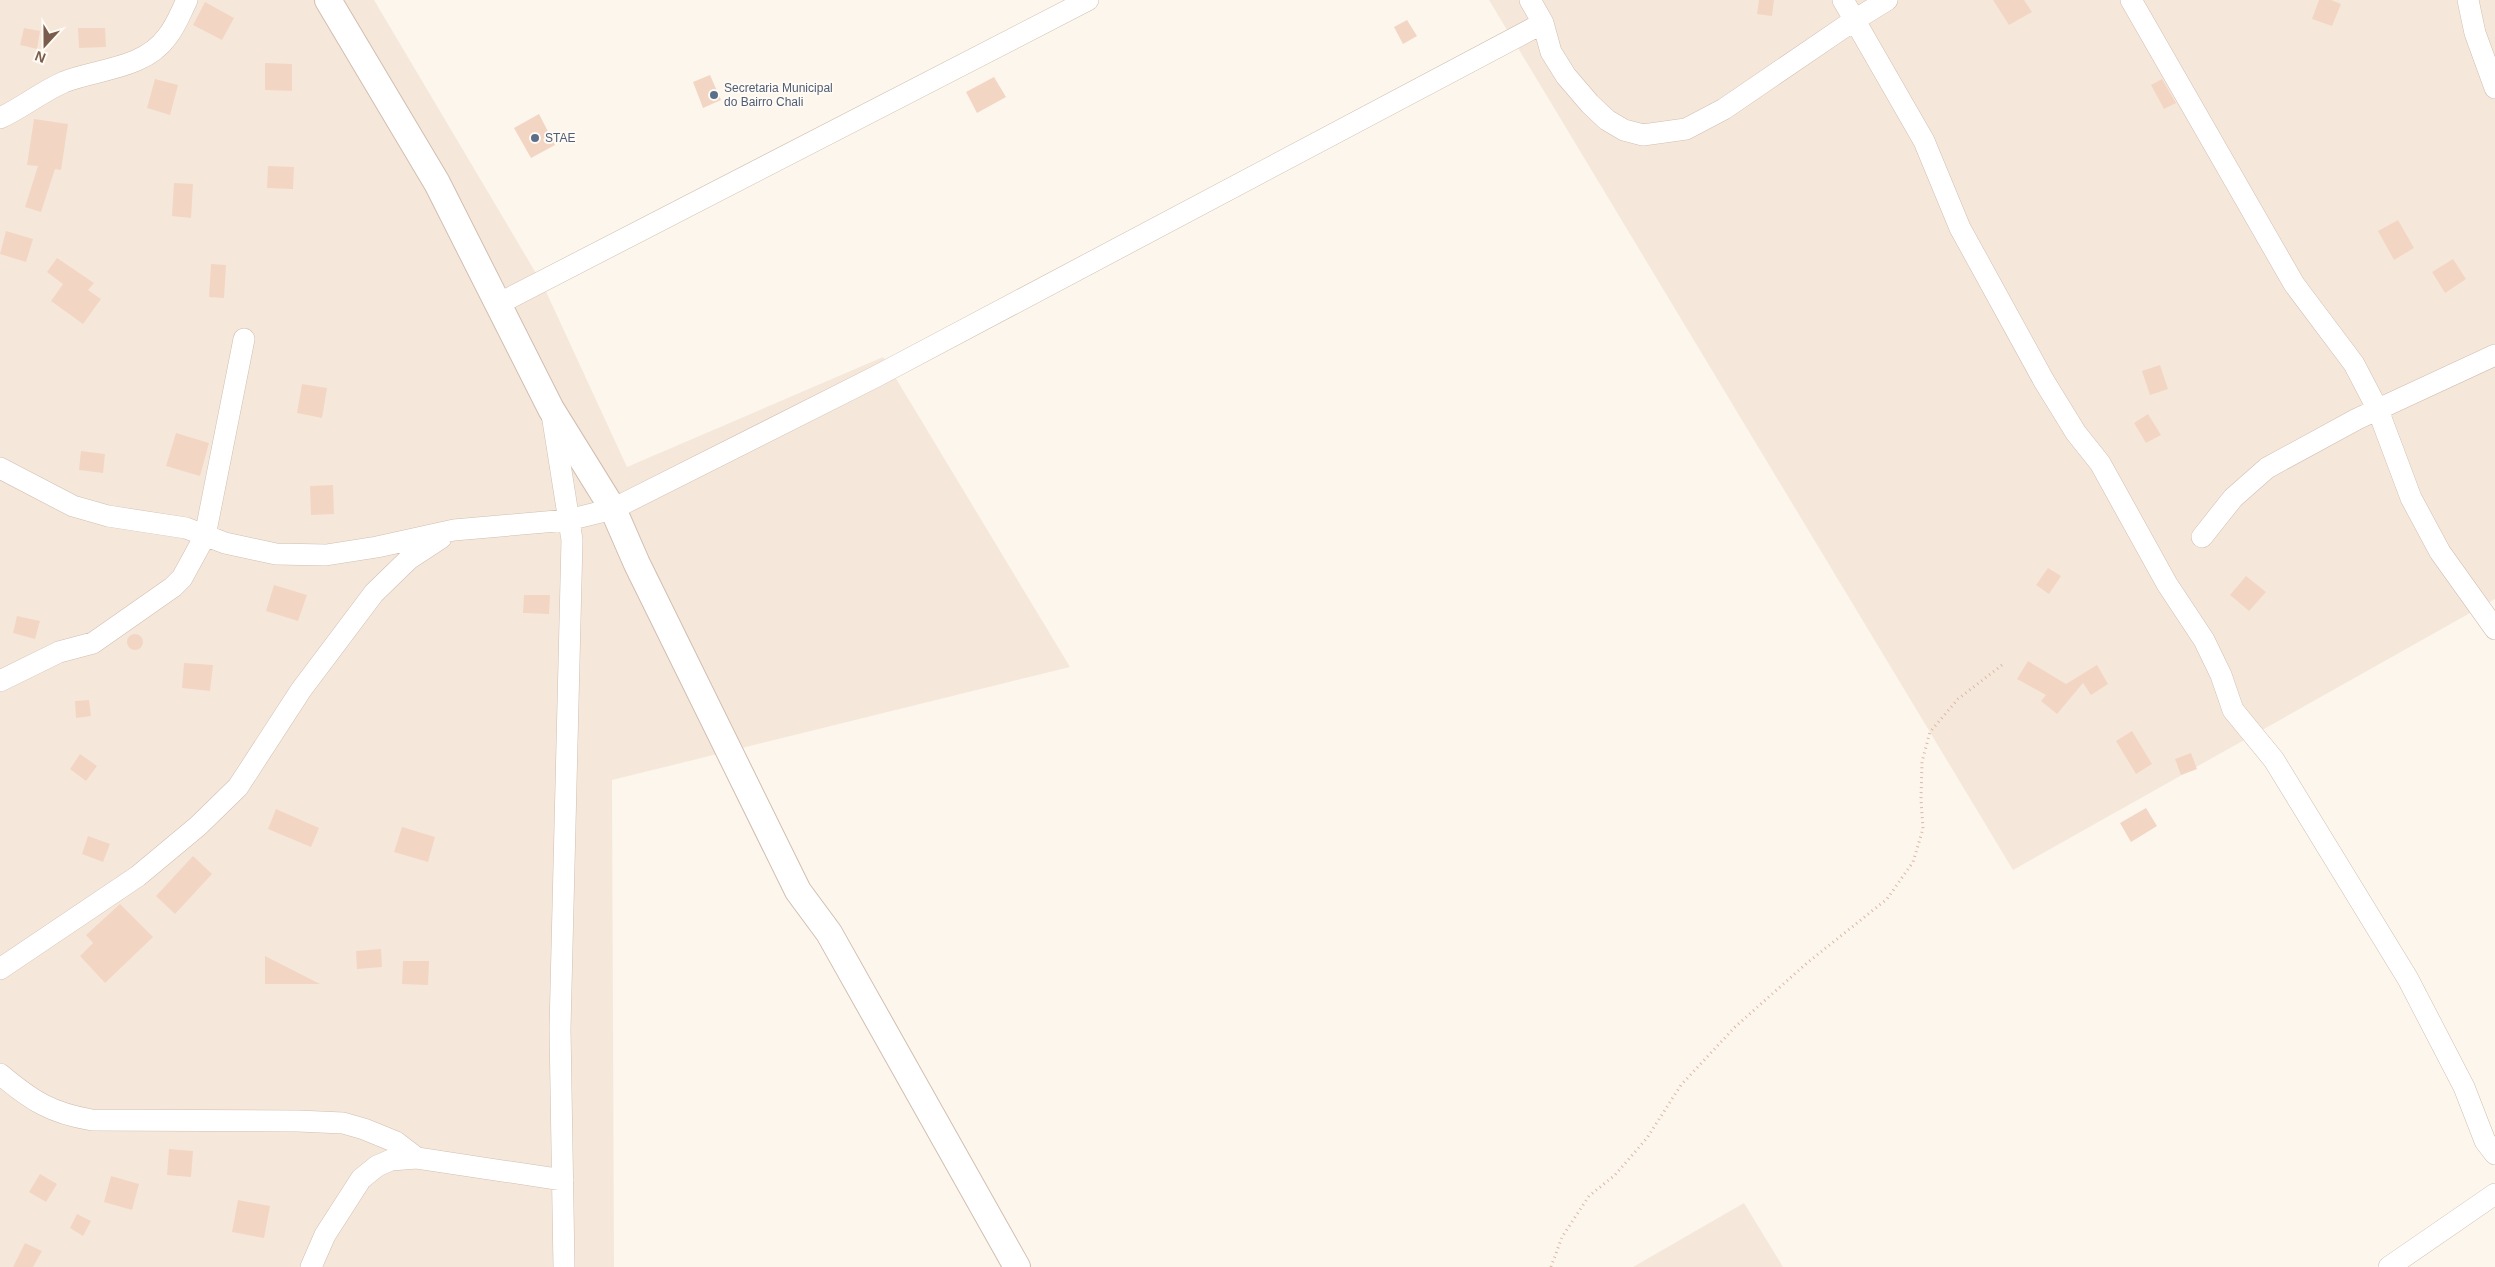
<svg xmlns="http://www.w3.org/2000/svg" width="2495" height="1267" font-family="Helvetica,sans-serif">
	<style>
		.residential { fill: #f5e8da }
		.building { fill: #f3d5c3 }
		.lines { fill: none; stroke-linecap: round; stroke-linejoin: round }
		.minor-casing { stroke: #d1beb0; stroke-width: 22 }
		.tertiary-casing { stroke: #d1beb0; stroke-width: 28 }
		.path { stroke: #d9b8a5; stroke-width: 3; stroke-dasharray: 1 4; stroke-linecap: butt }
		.minor { stroke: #fff; stroke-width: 21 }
		.tertiary { stroke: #fff; stroke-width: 26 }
		.service-dot { fill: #5c6f8a; stroke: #fffaf3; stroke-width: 2 }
		.labels { text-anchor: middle; stroke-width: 4; stroke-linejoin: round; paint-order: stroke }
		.service-label { font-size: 12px; fill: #4e5e75; stroke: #fffaf3; text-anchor: start }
	</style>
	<rect width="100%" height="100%" fill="#fdf6ec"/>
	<path class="residential" d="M0,0H374L543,285L627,467L883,357L1070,667L612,780L614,1267H0Z
		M1489,0H2495V599L2013,870Z
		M1744,1203L1783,1267H1633Z"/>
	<path class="building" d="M1759,0H1774L1772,16L1757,14Z
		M1993,0H2024L2032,12L2009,25Z
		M2319,0H2331L2341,4L2332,26L2312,19Z
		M205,2L234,18L222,40L193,25Z
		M1407,20L1417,36L1403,44L1394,27Z
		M24,28L40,31L37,49L20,45Z
		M78,28H105L106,47L79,48Z
		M265,63L292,64V91L265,90Z
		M710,75L721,100L703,108L693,82Z
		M994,77L1006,97L977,113L966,92Z
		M155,79L178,85L170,115L147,108Z
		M2162,79L2176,103L2164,109L2151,85Z
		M539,114L555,145L531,158L514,128Z
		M34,119L68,124L61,170L55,169L41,212L25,207L38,166L27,165Z
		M268,166L294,167L293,189L267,188Z
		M174,183L193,184L191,218L172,216Z
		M2398,220L2414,248L2394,260L2378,231Z
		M6,231L33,239L26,262L0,254Z
		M57,258L94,283L88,290L101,299L83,324L51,301L63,284L47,272Z
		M2453,259L2466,279L2445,293L2432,272Z
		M211,264L226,265L224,298L209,297Z
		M2160,365L2168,389L2150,395L2142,371Z
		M302,384L327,388L322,418L297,413Z
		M2148,414L2161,435L2146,443L2134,423Z
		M176,433L209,443L200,476L166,466Z
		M81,451L105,454L103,473L79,470Z
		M333,485L334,514L311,515L310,486Z
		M2048,568L2061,576L2049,594L2036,585Z
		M2246,576L2266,592L2249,611L2230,595Z
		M274,585L307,595L298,621L266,611Z
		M524,595H550L549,614L523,613Z
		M17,616L40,621L35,639L13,633Z
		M127 642a8 8 0 1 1 16 0a8 8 0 1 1-16 0Z
		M2028,661L2066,684L2097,665L2108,684L2091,695L2083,683L2057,714L2041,701L2046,695L2017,679Z
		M184,663L213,665L210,691L182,688Z
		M89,700L91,716L76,718L75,701Z
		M2132,731L2152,764L2136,774L2116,741Z
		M2191,753L2197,769L2181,775L2175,759Z
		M80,754L97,766L86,781L70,769Z
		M2146,808L2157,826L2131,842L2120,823Z
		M276,809L319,828L311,847L268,829Z
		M402,827L435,837L428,862L394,852Z
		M88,836L110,844L103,862L82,854Z
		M193,856L212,874L175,914L156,896Z
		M120,904L153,937L105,983L80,956L93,943L86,935Z
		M381,949L382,967L357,969L356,951Z
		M265,956L320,984H265Z
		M403,961H429L428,985L402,984Z
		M169,1149L193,1151L191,1177L167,1175Z
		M40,1174L57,1184L46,1202L29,1192Z
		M111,1176L139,1184L132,1210L104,1202Z
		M238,1200L270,1206L264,1238L232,1232Z
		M77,1214L91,1221L83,1236L70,1228Z
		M25,1243L42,1251L33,1267H13Z"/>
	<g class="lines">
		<defs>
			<path id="minor" d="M1530,0L1543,23L1551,52L1566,76L1590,104L1607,120L1624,130L1643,135L1686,129L1724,109L1853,21L1887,0
				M1843,0L1924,141L1960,228L2044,381L2076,433L2100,463L2167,584L2204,640L2221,675L2233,710L2274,760L2408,979L2464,1087L2485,1141L2495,1154
				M2131,0L2294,284L2354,364L2378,410L2411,498L2440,552L2495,629
				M2468,0L2475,33L2495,88
				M0,118C22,108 41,92 64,82C97,69 144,69 167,37C176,26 181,12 187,0
				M498,304L1088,0
				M552,414L572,540L560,1029L564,1267
				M0,468L73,506L108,516L186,528L225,543L276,554L326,555L377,547L454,530L568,520L613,509L875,377L1543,23
				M2202,537L2233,498L2267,468L2357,419L2495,355
				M0,681L59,652L93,643L173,587L182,578L205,536L244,339
				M0,969L138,876L198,826L238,787L301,690L374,593L409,559L441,538
				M0,1074C32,1101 51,1113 92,1120L298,1121L343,1123L364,1129L396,1142L417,1158
				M311,1267L325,1235L361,1179L377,1166L391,1160L417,1158L563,1180
				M2389,1267L2495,1194"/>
			<path id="tertiary" d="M328,0L437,183L551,409L613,509L637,564L798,891L829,933L1017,1267"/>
		</defs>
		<use href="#minor" class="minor-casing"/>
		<use href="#tertiary" class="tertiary-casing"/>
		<path class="path" d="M1551,1267L1562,1237L1589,1196L1615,1175L1647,1138L1681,1085L1735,1027L1807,963L1887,899L1913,862L1923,829L1921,800L1922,762L1930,732L1958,699L2002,665"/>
		<use href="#minor" class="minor"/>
		<use href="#tertiary" class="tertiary"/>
	</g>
	<g class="service-dot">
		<circle cx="714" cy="95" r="5"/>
		<circle cx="535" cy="138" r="5"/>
	</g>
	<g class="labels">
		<g class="service-label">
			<text x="724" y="92">Secretaria Municipal<tspan x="724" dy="14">do Bairro Chali</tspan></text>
			<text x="545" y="142">STAE</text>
		</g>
	</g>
	<g transform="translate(45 45) rotate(201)" stroke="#fffaf3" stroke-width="4" paint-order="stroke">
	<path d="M0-4L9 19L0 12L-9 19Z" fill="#7a5c4d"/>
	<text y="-8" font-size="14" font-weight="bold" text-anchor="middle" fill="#7a5c4d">N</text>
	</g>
</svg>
